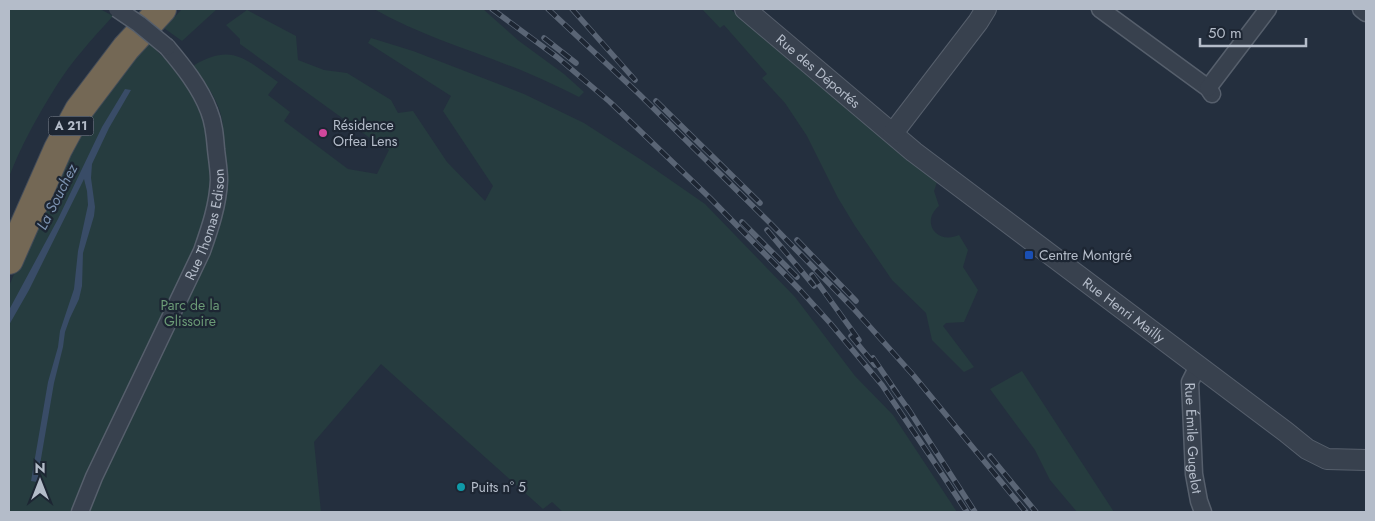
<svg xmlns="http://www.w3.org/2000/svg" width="1375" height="521" font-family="Jost,sans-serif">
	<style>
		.green { fill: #263c3f }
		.water { fill: #394c67 }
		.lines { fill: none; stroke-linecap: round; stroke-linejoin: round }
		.minor-casing { stroke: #565f6c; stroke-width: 19 }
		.tertiary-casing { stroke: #565f6c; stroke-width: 22 }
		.motorway-casing { stroke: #434c59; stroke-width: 30 }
		.minor { stroke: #38414e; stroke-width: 16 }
		.tertiary { stroke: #38414e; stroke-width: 20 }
		.motorway { stroke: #746855; stroke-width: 28 }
		.rail-casing { stroke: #5a6575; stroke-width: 5.5 }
		.rail { stroke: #1d2633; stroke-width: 4; stroke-dasharray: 11; stroke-linecap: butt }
		.minor-bridge-casing { stroke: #565f6c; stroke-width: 19; stroke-linecap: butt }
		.minor-bridge { stroke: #38414e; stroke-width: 16 }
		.hotel-dot { fill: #d1479c; stroke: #1d2633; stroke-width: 2 }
		.transit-dot { fill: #1a4fb4; stroke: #1d2633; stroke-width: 2 }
		.culture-dot { fill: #0f9aa8; stroke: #1d2633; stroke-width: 2 }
		.labels { text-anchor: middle; stroke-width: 4.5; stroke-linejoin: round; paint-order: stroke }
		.shield { fill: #1d2633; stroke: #878f9c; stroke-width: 1 }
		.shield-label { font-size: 12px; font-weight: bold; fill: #b4bcc9 }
		.street-label { font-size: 14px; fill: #b4bcc9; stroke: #1d2633 }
		.poi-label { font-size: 14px; fill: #b4bcc9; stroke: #1d2633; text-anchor: start }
		.park-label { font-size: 14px; fill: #6b9a76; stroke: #1d2633 }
		.water-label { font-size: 15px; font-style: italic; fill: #7c92b1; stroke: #1d2633 }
	</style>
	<rect width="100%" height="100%" fill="#242f3e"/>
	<path class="green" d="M9,9H100L113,16C92,39 71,62 55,88C37,117 21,146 9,177Z
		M182,9H217L182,41L164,28Z
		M374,9H483L519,41L564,74L584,92L579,97C563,89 547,81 530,74C478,52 423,37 374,9Z
		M702,9H730L881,136L938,179L934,191L939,206C920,222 937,245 959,235L968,250L963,267L978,290L964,322L946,323L943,326L974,367L964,372L932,340L926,313L892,280L855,226L838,198L807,136L785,103L762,78L767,74L724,25L720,28Z
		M247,10L296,36L298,60L324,70L347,73L391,100L398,113L413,111L447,162L485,201L493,186L443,111L451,96L368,43L371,38L413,51L524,94L584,123L643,161L705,204L795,297L855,376L893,415L957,512H563L552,502L543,509L381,364L314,442L321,512H9V286L58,173L85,123L111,85L149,43L170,64L191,93L203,120L223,129C223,106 207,85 193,66C232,42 246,60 278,82L268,95L290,112L284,121L348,169L377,174L389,150L374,141L240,44V39L226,25Z
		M1022,371L1114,512H1077L1050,480L1035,450L990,389Z"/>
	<path class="water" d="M125,89L131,90L109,128L92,164L91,178L95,207L94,216L83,253L82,286L79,299L70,318L65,332L63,347L54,383L37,482L31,481L48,382L58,347L60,331L74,289L78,251L88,205L87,191L84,179L29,290L9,325V310L58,219L102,127Z"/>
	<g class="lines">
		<defs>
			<g id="minor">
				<path d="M1100,9L1208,88L1212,94"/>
				<path d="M1361,9L1366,13"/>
				<path d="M1208,88L1268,9"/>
				<path id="s1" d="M1198,366L1190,382L1194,474L1199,501L1203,512"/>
				<path id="s2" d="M80,512L94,477L202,251C210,228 218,205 219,180C219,170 217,159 216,149C215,136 214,123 209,111C200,87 183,66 167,47"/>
			</g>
			<g id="tertiary">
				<path id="s3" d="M745,9L914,152L1286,432L1307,449L1327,459L1366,460"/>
				<path d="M893,133L978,22L986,9"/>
			</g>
			<path id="motorway" d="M9,260L58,149L79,110L126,48L162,9"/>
		</defs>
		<use href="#minor" class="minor-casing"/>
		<use href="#tertiary" class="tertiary-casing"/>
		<use href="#motorway" class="motorway-casing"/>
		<use href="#minor" class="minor"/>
		<use href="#tertiary" class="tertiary"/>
		<use href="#motorway" class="motorway"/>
		<defs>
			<path id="rail" d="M492,9L557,57L610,102L710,198L801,291L830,323L882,385L936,465L967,512
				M548,9L639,94L771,224L853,308L914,376L1026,512
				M572,9L635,80
				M544,38L576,63
				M656,101L760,203
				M742,222L797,277
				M767,230L814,286
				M797,240L856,301
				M812,275L859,340
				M851,336L875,365
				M873,358L897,393
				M893,388L911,413
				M907,407L975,512
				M990,456L1036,512"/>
		</defs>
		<use href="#rail" class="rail-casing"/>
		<use href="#rail" class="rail"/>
		<defs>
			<path id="minor-bridge" d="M117,9L139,24L167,47"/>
		</defs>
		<use href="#minor-bridge" class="minor-bridge-casing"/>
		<use href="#minor-bridge" class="minor-bridge"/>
	</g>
	<circle class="hotel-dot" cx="323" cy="133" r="5"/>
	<rect class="transit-dot" x="1024" y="250" width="10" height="10" rx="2.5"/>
	<circle class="culture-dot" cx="461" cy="487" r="5"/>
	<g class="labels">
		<rect class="shield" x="48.5" y="116.5" width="45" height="19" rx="4"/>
		<g class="shield-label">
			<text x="71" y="130">A 211</text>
		</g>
		<g class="street-label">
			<text dy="5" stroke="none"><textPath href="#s3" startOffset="96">Rue des Déportés</textPath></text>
			<text dy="5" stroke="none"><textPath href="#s2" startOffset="315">Rue Thomas Edison</textPath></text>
			<text dy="5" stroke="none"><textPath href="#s3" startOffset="484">Rue Henri Mailly</textPath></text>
			<text dy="5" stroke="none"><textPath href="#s1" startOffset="74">Rue Émile Gugelot</textPath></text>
		</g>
		<g class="poi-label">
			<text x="333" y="130">Résidence<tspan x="333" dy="16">Orfea Lens</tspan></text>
			<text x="1039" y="260">Centre Montgré</text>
			<text x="471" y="492">Puits n° 5</text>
		</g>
		<g class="park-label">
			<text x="190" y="310">Parc de la<tspan x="190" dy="16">Glissoire</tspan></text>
		</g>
		<g class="water-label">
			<text transform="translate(57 197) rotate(-63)" y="5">La Souchez</text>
		</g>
	</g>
	<rect width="1375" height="521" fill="none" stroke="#b4bcc9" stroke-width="20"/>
	<g transform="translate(40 481)" stroke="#1d2633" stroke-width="4" paint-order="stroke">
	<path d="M0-4L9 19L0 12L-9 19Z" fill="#b4bcc9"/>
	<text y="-8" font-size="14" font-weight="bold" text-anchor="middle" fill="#b4bcc9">N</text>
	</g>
	<path d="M1200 38v8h106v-8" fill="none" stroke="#b4bcc9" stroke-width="2.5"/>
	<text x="1208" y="38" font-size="15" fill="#b4bcc9" stroke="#1d2633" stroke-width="4" paint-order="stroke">50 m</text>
</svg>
